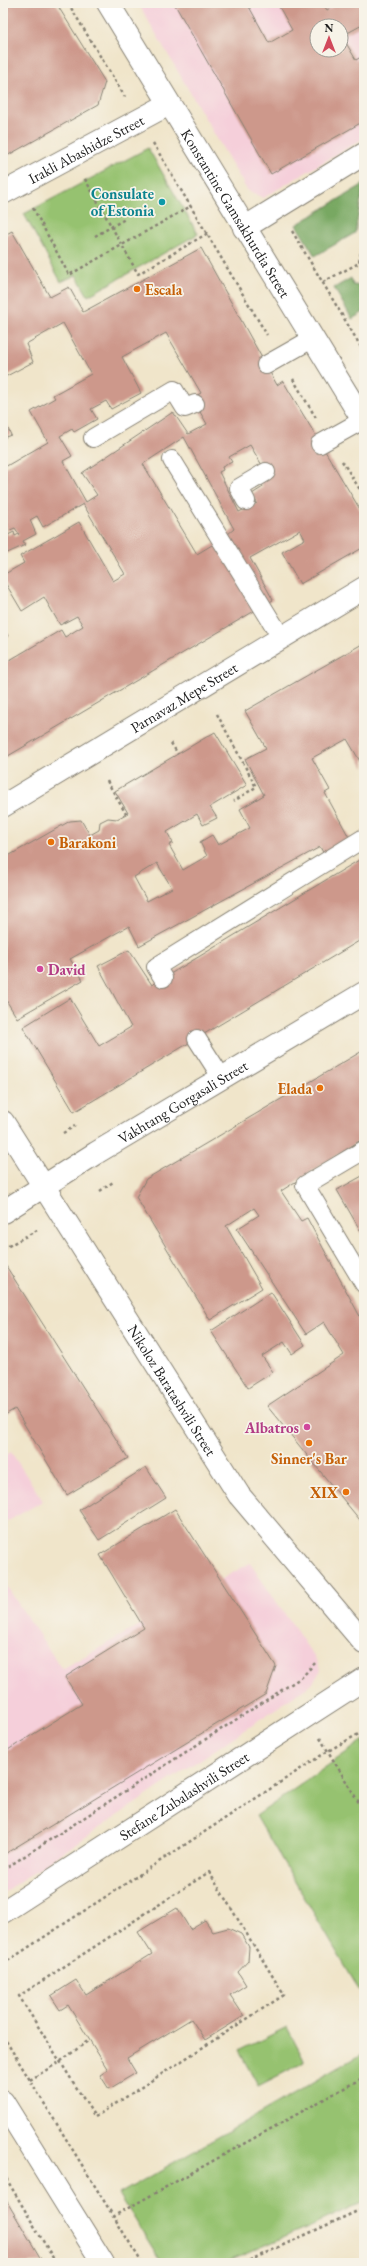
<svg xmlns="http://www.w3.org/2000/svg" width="367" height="2266" viewBox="0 0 367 2266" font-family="'EB Garamond',serif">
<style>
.built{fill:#f5cfda;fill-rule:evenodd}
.green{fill:#96c26f;stroke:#596f46}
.forest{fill:#78a862;stroke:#4a623f}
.building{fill:#cd988b;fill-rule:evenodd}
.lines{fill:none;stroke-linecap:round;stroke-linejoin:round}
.lane-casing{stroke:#868073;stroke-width:20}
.street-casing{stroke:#868073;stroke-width:24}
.secondary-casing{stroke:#868073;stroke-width:24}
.path{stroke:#868073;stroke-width:2.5;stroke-dasharray:3 3;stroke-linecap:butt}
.lane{stroke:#fff;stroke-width:18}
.street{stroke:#fff;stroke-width:22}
.secondary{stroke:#fff;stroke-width:22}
.culture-dot{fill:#0f9aa8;stroke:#f7f3e8;stroke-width:1.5}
.food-dot{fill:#e8710a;stroke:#f7f3e8;stroke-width:1.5}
.hotel-dot{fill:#d1479c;stroke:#f7f3e8;stroke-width:1.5}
.labels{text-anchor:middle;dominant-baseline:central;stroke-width:3.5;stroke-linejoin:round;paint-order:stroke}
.street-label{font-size:15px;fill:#1c1c1c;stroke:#f7f3e8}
.culture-label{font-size:15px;font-weight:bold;fill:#0d838f;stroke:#f7f3e8;text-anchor:end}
.food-label{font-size:15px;font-weight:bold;fill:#c56008;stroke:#f7f3e8;text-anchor:start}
.hotel-label{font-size:15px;font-weight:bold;fill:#b23c85;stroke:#f7f3e8;text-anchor:start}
</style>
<rect width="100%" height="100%" fill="#f7f3e8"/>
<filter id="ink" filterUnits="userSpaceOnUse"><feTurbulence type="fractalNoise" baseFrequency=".025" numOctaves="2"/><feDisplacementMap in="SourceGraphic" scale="8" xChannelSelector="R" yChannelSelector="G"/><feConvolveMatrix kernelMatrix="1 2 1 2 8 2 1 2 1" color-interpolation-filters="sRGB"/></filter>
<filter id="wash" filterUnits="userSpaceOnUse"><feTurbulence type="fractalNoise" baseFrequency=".012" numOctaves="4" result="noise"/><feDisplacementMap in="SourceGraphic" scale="16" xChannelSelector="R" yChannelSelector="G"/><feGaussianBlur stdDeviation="0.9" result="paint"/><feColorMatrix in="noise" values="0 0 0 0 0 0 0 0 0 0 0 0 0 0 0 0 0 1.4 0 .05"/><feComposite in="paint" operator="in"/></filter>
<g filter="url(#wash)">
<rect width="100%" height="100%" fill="#f0e5ca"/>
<path class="built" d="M138,3H364V138L263,198L247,190ZM317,26H341V50H317Z
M11,1452L43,1501L3,1524V1457Z
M250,1563L317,1661L321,1670L312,1684L3,1893V1581L62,1669Z"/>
<path class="green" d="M148,148L198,234L88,296L76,275L61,282L24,214Z
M364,1740V1998L256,1816Z
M287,2027L305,2062L258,2086L239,2051Z
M364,2053V2202L225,2263H162L119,2194Z"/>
<path class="forest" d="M364,184L355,233L315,256L296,225Z
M351,278L353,285L364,286V312L352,319L334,288Z"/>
<g id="blocks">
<path class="building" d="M3,3H56L105,82L98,105L3,158Z
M174,3H247L269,43L292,30L277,3H322L327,10L338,3H364V24L342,36L356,60L364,55V121L271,174ZM317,26H341V50H317Z
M12,231L50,297L69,287L83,312L201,248L277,385L283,381L364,516V547L300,584L282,552L305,539L300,530L250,558L273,600L3,759V664L61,630L65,637L83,626L77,616L60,625L44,597L22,611L3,579V575L24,563L20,556L79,522L113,581L125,574L83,504L43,527L37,516L30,520L36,534L23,541L25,545L3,555V532L6,530L8,535L14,532L15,536L19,534L15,528L8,531L3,523V468L48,442L31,412L55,398L53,395L91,374L63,323L26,344L33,362L3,378V236ZM166,333L201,393L192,398L207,424L188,434L173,412L82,473L97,495L86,502L63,461L72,456L60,436L72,429L74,432L97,419L91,409L106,401L111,409L141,393L122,357ZM184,437L234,529L222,539L197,554L143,464ZM250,445L266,472L258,478L263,487L252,494L257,503L239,512L219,472L223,470L222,467L232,462L229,457Z
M3,418L11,435L3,438Z
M3,626L8,636L3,640Z
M364,643V768L347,739L312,758L330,790L325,793L350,839L324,854L320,847L139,946L129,926L70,959L83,980L17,1018L3,995V859L70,821L81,820L90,835L99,830L100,822L108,818L117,819L126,814L128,813L115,791L215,732L247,785L210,807L217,818L203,825L197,814L167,832L173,843L169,845L183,870L207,856L200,842L212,835L218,845L250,828L240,809L264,795L245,759L266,748L245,711ZM157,863L172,888L147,901L134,877Z
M364,857V938L74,1112L23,1027L70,998L99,1046L131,1027L98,966L129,950L152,985Z
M364,1050V1138L281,1191L301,1221L307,1218L364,1324V1525L267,1406L344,1355L324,1322L306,1334L237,1229L259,1215L254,1208L226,1226L262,1288L210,1320L136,1197L146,1179Z
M364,1175V1237L337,1190Z
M6,1266L128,1458L67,1495L15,1409L3,1416V1268Z
M271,1292L305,1345L292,1354L284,1342L262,1356L273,1372L248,1388L211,1331Z
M146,1467L166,1498L99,1540L79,1510Z
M175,1509L276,1666L266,1694L3,1855V1753L82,1704L65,1677L144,1628L100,1555Z
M177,1908L190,1929L205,1920L213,1932L228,1928L241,1934L249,1947L248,1961L238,1972L246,1985L230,1995L244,2016L205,2040L191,2019L127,2058L136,2073L109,2089L100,2075L108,2070L68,2005L60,2010L51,1996L76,1980L86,1995L152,1954L138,1932Z
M3,2195L38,2254L43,2263H3Z"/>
</g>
</g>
<g filter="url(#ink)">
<use href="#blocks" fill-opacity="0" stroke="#868073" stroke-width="1"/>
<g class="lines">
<g class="lane-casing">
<path id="lane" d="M266,365L312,339
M93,438L174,390L185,408L195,404
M320,444L363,420
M172,460L281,637
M246,501L239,488L266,472
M163,978L156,967L364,838
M197,1039L222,1078
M364,1150L305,1185L364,1284"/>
</g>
<g class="street-casing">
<g id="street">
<path id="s1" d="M108,3L364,422"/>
<path id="s2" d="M3,193L169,104"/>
<path d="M244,228L364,154"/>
<path id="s3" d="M3,806L364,588"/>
<path id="s4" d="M3,1212L96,1153L364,993"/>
<path id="s5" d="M3,1912L364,1679"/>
<path d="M3,2102L103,2263"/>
</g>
</g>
<g class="secondary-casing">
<g id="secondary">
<path id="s6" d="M3,1122L239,1495L364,1643"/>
</g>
</g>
<path class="path" d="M68,3L125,97
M153,143L267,335
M85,179L138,274L208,233
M33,208L69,275L191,206
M292,231L364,352
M95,236L125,219
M323,282L359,263L364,232
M293,379L316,418
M342,461L364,496
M362,629L364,633
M217,714L256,787L234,801
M171,743L178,754
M107,781L126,814
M63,1133L75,1126
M100,1191L113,1182
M3,1249L39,1229
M320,1738L364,1811
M3,1870L302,1677L317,1661
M209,1872L284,1995L95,2117L19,1996Z
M3,1964L328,1751L364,1731
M3,2036L142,2263
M30,2080L61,2061L89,2040
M3,2173L56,2263
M112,2217L364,2077
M244,2263L364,2208"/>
<use href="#lane" class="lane"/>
<use href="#street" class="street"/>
<use href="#secondary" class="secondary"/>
</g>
</g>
<circle class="culture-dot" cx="162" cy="202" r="4"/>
<g class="food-dot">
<circle cx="137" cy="289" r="4"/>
<circle cx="51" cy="842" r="4"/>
<circle cx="320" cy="1088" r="4"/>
<circle cx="309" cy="1443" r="4"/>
<circle cx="346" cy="1492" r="4"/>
</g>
<g class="hotel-dot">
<circle cx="40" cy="969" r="4"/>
<circle cx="307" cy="1427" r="4"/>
</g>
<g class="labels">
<g class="street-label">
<text stroke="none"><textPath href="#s2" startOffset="94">Irakli Abashidze Street</textPath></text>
<text stroke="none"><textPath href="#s1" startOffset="246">Konstantine Gamsakhurdia Street</textPath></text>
<text stroke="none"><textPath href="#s3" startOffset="211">Parnavaz Mepe Street</textPath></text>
<text stroke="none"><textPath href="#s4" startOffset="211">Vakhtang Gorgasali Street</textPath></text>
<text stroke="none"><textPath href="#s6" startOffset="317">Nikoloz Baratashvili Street</textPath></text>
<text stroke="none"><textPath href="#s5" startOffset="215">Stefane Zubalashvili Street</textPath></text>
</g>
<g class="culture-label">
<text x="154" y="193">Consulate<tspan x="154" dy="17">of Estonia</tspan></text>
</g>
<g class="food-label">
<text x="145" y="289">Escala</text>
<text x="59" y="842">Barakoni</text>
<text x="312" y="1088" text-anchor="end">Elada</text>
<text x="309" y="1458" text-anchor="middle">Sinner's Bar</text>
<text x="338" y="1492" text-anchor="end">XIX</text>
</g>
<g class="hotel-label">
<text x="48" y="969">David</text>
<text x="299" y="1427" text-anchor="end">Albatros</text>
</g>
</g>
<rect width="367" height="2266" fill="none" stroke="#f7f3e8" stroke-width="16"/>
<g transform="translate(329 38)"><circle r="19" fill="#f7f3e8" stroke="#9f9d96"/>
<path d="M0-3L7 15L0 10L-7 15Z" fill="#d1495b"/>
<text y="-6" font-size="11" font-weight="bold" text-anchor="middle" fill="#1c1c1c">N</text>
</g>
</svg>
